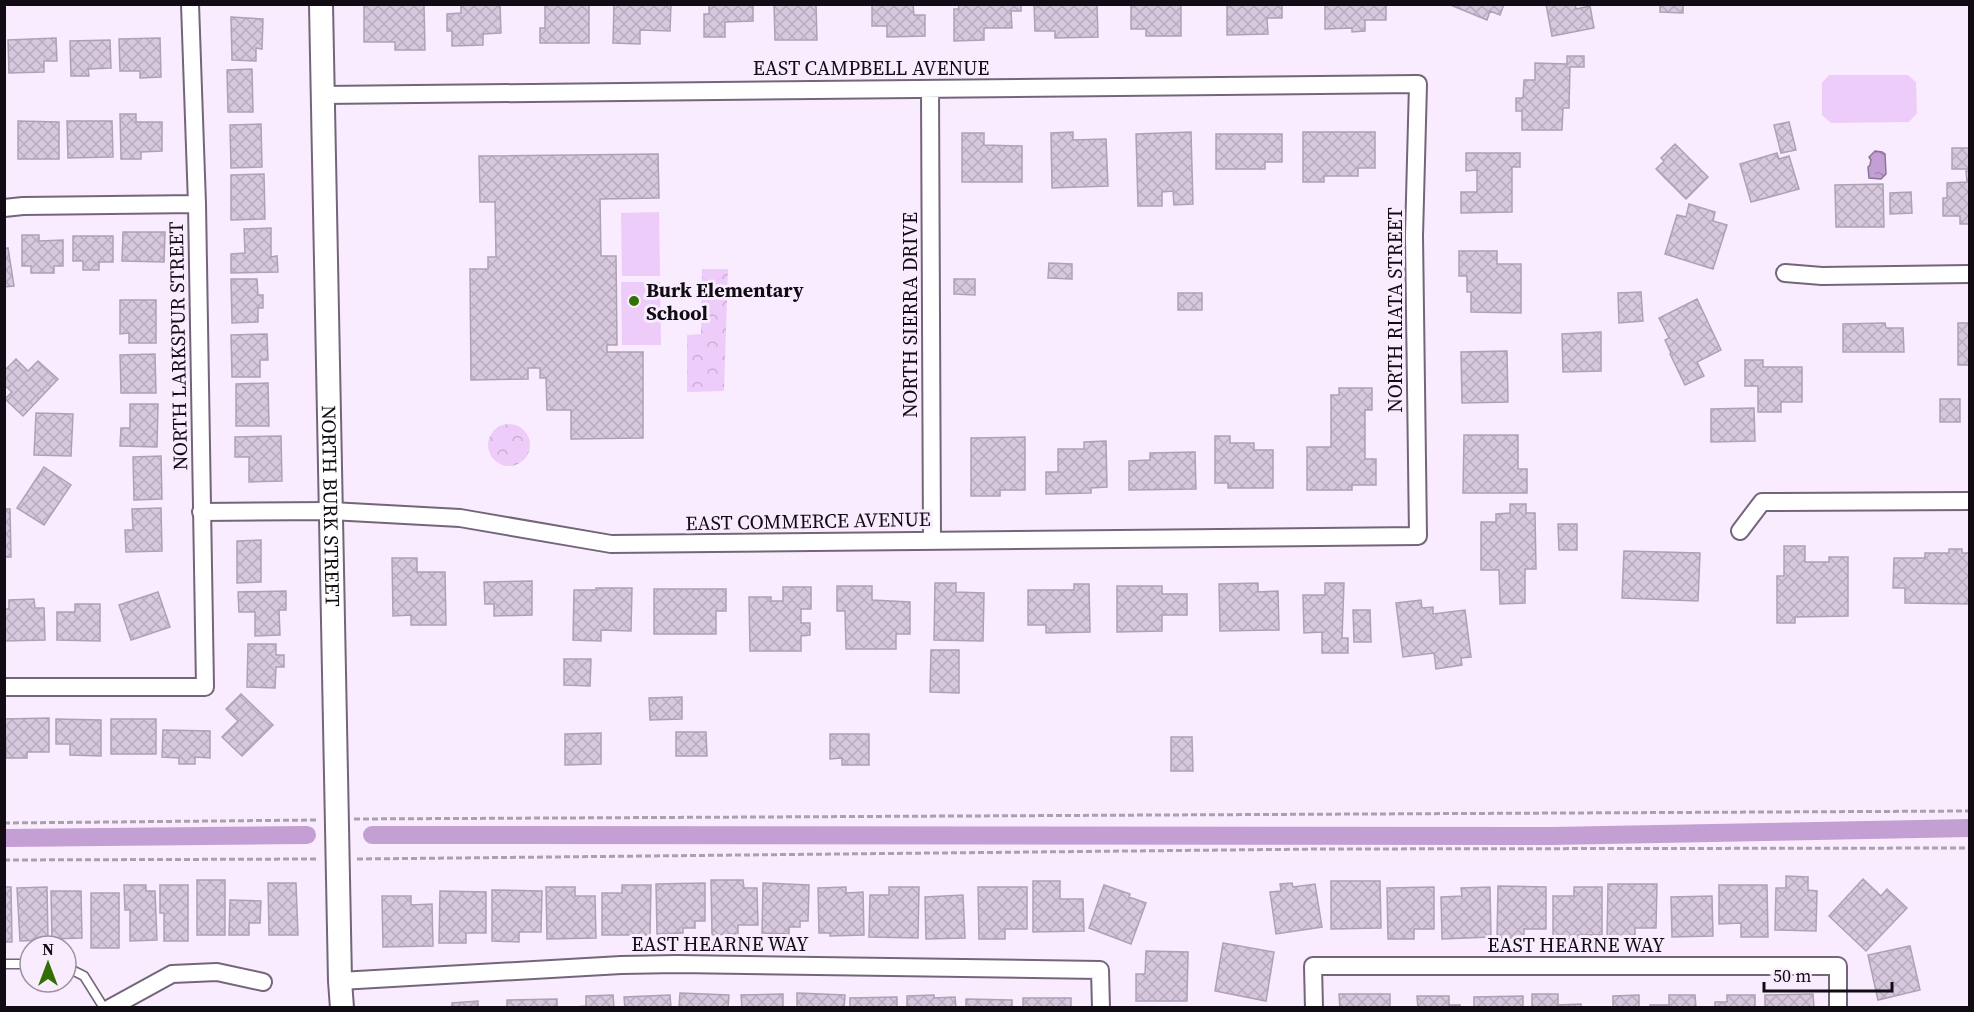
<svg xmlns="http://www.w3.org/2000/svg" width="1974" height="1012" viewBox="0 0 1974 1012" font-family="'Source Serif 4',serif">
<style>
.park{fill:url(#park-crowns)}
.pitch{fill:#edccfa}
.water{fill:url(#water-ripples);stroke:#8e7399;stroke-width:1.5}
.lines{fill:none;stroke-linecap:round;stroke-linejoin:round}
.canal{stroke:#c49fd3;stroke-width:18}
.building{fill:url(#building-cross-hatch);stroke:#afa0b5;stroke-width:1.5}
.lane-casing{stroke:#74667a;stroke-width:11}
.street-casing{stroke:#74667a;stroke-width:20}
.secondary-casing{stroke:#74667a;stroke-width:26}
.path{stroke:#aaa0ae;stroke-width:3;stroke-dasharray:6 3;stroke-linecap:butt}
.lane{stroke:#fff;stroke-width:8}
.street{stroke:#fff;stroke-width:16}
.secondary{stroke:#fff;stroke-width:22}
.poi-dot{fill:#337003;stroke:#f9ecfe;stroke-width:2}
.labels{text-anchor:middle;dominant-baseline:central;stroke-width:6;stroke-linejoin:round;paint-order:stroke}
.street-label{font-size:20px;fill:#110c13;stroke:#f9ecfe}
.poi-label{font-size:20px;font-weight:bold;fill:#110c13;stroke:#f9ecfe;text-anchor:start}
</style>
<defs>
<pattern id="park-crowns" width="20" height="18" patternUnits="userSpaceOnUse" patternTransform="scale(1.5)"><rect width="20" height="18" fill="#edccfa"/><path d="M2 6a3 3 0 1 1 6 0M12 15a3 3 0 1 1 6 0" fill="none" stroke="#caaed5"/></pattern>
<pattern id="water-ripples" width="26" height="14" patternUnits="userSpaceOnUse" patternTransform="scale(1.5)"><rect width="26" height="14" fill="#c49fd3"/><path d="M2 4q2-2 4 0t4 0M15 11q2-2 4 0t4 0" fill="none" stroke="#a788b4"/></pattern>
<pattern id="building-cross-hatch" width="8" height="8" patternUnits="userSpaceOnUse" patternTransform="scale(1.5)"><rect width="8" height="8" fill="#d7c8dd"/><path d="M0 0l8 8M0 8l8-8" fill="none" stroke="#b8abbd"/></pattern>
</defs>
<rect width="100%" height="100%" fill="#f9ecfe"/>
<path class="park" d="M702,269H728L724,391L687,392V335L701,334Z
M488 445a21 21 0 1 1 42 0a21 21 0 1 1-42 0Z"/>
<path class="pitch" d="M1829,75H1908L1916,82L1917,113L1909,122L1831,123L1822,115V83Z
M659,212L660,276H622L621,213Z
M621,282H660L661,345H622Z"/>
<path class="water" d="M1875,151L1882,152L1885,154L1886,174L1881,179L1869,178L1868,167L1870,165L1871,160L1869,157Z"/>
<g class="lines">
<path class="canal" d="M372,835L1551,836L1970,828
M4,838L307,835"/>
</g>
<path class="building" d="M364,4H424L425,50H395V42H364Z
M461,4H500L501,33L483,34V45L452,46V31H447V14L461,13Z
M536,4H589V43H540V28H545V5Z
M614,4H671L670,31L640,30V44L613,43Z
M709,4H753V21L725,22V37H704V14H709Z
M774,4H816L817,40H775Z
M872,4H913L914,15H925V36L887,37V26H872Z
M958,4H1021V11H1011L1012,28H984V40L954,41V9H959Z
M1034,4H1097L1098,37L1055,38V31H1035Z
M1131,4L1181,5V36H1146V29H1131Z
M1282,4V18H1267L1268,34L1227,35V5Z
M1325,4H1386V20H1365V31L1352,32V28L1325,29Z
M1448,4H1504L1500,15L1490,11L1487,20Z
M1546,4H1575L1576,9L1590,6L1594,28L1552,36Z
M1660,4H1683V13L1660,12Z
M231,17L263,19L262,49L256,48V61L232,60Z
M56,38L57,61H44V72L9,73L8,40Z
M160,38L161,77L140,78V71H120L119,39Z
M110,40L111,68L88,69L89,76H71L70,41Z
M1567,56H1584V67H1570L1569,108H1563L1562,130H1522V111H1516V98H1523L1524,80H1535V63L1567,64Z
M252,69L253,112H228L227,70Z
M120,114H136V122H162V151L141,152V159H121Z
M18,121L59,122V159H18Z
M67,121H112L113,157L68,158Z
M1789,122L1796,150L1781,153L1774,125Z
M261,124L262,167L231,168L230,125Z
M1073,132V140L1106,139L1108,186L1052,188L1051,133Z
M1191,132L1193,204L1174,205L1173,191L1162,192V206H1138L1136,134Z
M1303,132H1375V168H1358V176H1324V182H1303Z
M962,133H984V145L1022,146V182H962Z
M1216,134H1282V162H1265V169H1216Z
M1675,144L1708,177L1686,199L1656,169L1664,161L1661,158Z
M1952,148H1970V169H1952Z
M1466,153H1520V167H1512V212L1461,213V192H1477V170L1466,171Z
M1777,153L1779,159L1789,156L1799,189L1751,202L1740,164Z
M658,154L659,198L600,199L601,256H616L617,345H607V352H643V438L571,439V410H547L546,378H540V368H528V379L471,380L470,269H488V257H496L495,202H480L479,156Z
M1966,171H1970V224H1960V216H1943V198H1947V183L1967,182Z
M264,174L265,219L231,220V175Z
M1883,184L1884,227H1836L1835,185Z
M1911,192L1912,213L1890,214V193Z
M1689,204L1715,212L1713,221L1727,225L1713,269L1665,254L1677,215L1686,217Z
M271,228V257L277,256L278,272L231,273V254L245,253L244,229Z
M123,232H165L164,262L122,261Z
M22,235H39V241L63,240V266H54V273H31V266H22Z
M73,236H113V262H99V270H83V261H73Z
M8,248L14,286L4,287V249Z
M1459,251H1497V264H1521V313L1471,312V292H1467V276H1459Z
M1049,263L1072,264V279L1048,278Z
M231,279H257L258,295H263V308H258V322L232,323Z
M954,279H975V295L954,294Z
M1641,292L1643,321L1619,323L1618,293Z
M1178,293H1202V310H1178Z
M1697,299L1721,350L1697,362L1704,376L1685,385L1670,354L1671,353L1665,340L1669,338L1659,318Z
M120,300H156V343H129V333L120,334Z
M1885,323L1886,328H1903L1904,352H1843V324Z
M1958,323H1970V365H1958Z
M1601,332V371L1563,372L1562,334Z
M267,334L268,360H260V377H232L231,335Z
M1507,351L1508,402L1462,403L1461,352Z
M155,354L156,393H121L120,355Z
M16,359L28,371L38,361L58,379L23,416L5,399L12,392L4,385V371Z
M1745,360H1763V367H1802V402H1781V412H1758V386H1745Z
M268,383L269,426H236V384Z
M1339,388H1372V410H1365V459H1376V485H1352V490H1307V447H1331V395H1339Z
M1940,399H1960V422H1940Z
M130,404H158L157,447L120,446L121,428H130Z
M1754,408L1755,441L1711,442V409Z
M36,413L73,414L71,456L34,455Z
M1464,435H1518V469H1527V493H1463Z
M281,436L282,481L249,482V457H235V437Z
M1215,436H1230V443H1254V450H1273V488H1228V483H1215Z
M1025,437V490H1000V496H971V438Z
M1106,441L1107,487L1091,488V493L1046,494V472H1058V449H1084V442Z
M1195,452L1196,489L1129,490V461L1150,460V453Z
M161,456L162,499L134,500L133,457Z
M44,467L71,485L44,525L17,508Z
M1510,504H1526V513H1535L1536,569H1525V603L1500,604L1499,570H1481V522H1496V514L1510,513Z
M161,508L162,551L126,552L125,530H133L132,509Z
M4,509H10L11,557H4Z
M1558,524H1577V550H1559Z
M261,540V582L237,583V541Z
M1784,546H1805V562H1829V557H1848V616L1795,617V623H1777V576H1784Z
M1949,549H1962V553H1970V604L1905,603V588H1893L1894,558H1925V553H1949Z
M1624,551L1700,553L1698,601L1622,598Z
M392,558H417V572H445L446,625H411V615L393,616Z
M532,581V615L494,616V604H485L484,582Z
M935,583H956V592L984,593L983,641L934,640Z
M1258,583V592L1278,591L1279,630L1220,631L1219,584Z
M1325,583H1344L1342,638H1348V653H1322V632L1304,633L1303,595H1325Z
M1074,584H1089L1090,632L1046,633V625H1028V590H1074Z
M837,586H872V600L910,602V634H896V649H846L845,611H837Z
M1117,586H1162V594H1187V615H1162V631L1117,632Z
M783,587H811V609H801V623H810V635L801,636V651H750L749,597H771V601H783Z
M596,588H632L631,631L601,630V641L573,640L574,590H596Z
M654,589H726V611H716V634H654Z
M286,591V610H279L280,635L255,636V612H239L238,592Z
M158,592L170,627L131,640L119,605Z
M34,599L35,608H44L45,640L4,641V609H9V600Z
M1421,600L1422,608L1433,607V614L1465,610L1471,657L1461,658L1462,665L1436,669L1434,653L1403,657L1396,603Z
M75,604H100V641L57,640V612H75Z
M1353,610H1370L1371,642H1354Z
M248,644H276V655H284V667H276L275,688L247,687Z
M931,650H959V693L930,692Z
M564,659H591L590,686L564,685Z
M241,694L273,725L242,756L222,737L238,721L226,709Z
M682,697V719L650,720L649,698Z
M49,718V752H27V758H6L5,719Z
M56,719L101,720V756L70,755V744H56Z
M111,719H156V754H111Z
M163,730L210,731V758L195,757V764H179V758L162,757Z
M676,732H706L707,756H676Z
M601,733V764L565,765V734Z
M830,734H869V765H842V758L830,759Z
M1171,737H1192L1193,771H1171Z
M1786,876L1808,877V890L1817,891L1816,931L1775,930L1776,888H1786Z
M1863,879L1881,896L1887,889L1907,908L1866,951L1829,916Z
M197,880H225V935H197Z
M711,880H743L744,888H757L758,925H738V934L712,935Z
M1033,881H1060V899H1083L1084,931L1033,932Z
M1331,881H1380L1381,928L1331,929Z
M268,883H296L298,935H269Z
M705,883V921H695V928H683V933L657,934L656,884Z
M763,883L809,885L808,921H800V927H789V934L762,933Z
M1292,883L1293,887L1315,884L1322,927L1276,934L1270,892L1281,891L1280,884Z
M1608,884H1657L1656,928H1635V937H1607Z
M124,885H146V891H155L157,940L130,941V910H125Z
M160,885H188V941H164V913H160Z
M622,885H651L650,935H602V893H622Z
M1104,885L1130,894L1129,897L1146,903L1131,944L1089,928Z
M1719,885H1767L1768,937H1741V923L1719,924Z
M1498,886L1546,887V929H1524V938H1497Z
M4,887H11L12,942H4Z
M47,887L48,940L20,941L17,888Z
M546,887H575V896H595L596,938L547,939Z
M846,887V893L863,892L864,935L830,936V933H819L818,888Z
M889,887H919L918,938L869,937L870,895H889Z
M978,887H1027V929H1005V939H979Z
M1434,887V929H1414V939H1388L1387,888Z
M1490,887L1491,937L1442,939L1441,897L1462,896L1461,888Z
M1574,887H1602V935H1578V939H1553V896H1574Z
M492,890L542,891L541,932H519V942L492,941Z
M51,891H81L82,938L52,939Z
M440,891L486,892V933H466V943H439Z
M91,893H119V948H91Z
M963,895L965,938L926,939L925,897Z
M382,896H411V905L432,904L433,946L383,947Z
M1712,896L1713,936L1672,937L1671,897Z
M230,900L261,901L260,923H249V935H229Z
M1223,943L1274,952L1266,1001L1215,991Z
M1910,946L1920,990L1878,1000L1868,955Z
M1146,951L1188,952L1187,1001H1136V974H1145Z
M680,993L729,995L728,1008H679Z
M797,993L845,995L844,1008H797Z
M783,994V1008H742L741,995Z
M1339,994H1390V1008H1340Z
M1532,994H1558V1005L1581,1004V1008H1532Z
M1813,994L1814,1008H1765V995Z
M613,995L614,1008H565L586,1006V996Z
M670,995L671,1008H625L624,997Z
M934,995V998L955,997L956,1008H907V996Z
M1639,995V1008H1613V996Z
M1669,995H1695L1696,1008H1650V1005H1669Z
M1727,995H1755V1008H1707L1715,1007V1002H1727Z
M1417,996H1449V1005H1460V1008H1418Z
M1523,996V1008H1474V997Z
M897,997V1008H850V998Z
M1023,998H1071V1008H1023Z
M557,999V1008H507V1000Z
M966,999L1012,1000V1008H966Z
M478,1001V1008H452V1003Z"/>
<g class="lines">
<g class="lane-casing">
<path id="lane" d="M4,964H30
M66,967L84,976L104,1008"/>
</g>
<g class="street-casing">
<path id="street" d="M930,90L932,541
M4,208L23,206L197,204
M1785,273L1822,276L1970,274
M201,512L331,511L460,518L611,544L1418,536L1414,236L1418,84L323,95
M1740,531L1762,502L1970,501
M4,687H205L197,204L190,4
M340,981L621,965L677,964L1100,970L1101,1008
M110,1008L172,974L217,972L263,982
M1314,1008L1313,966H1838V1008"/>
</g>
<g class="secondary-casing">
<g id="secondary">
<path id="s1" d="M321,4L340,981L342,1008"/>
</g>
</g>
<path class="path" d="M354,819L1970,811
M4,823L318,820
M357,859L1322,849L1970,848
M4,860L318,859"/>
<use href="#lane" class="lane"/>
<use href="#street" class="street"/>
<use href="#secondary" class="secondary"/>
</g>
<circle class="poi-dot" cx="634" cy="301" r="6"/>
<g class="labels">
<g class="street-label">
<text x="871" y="68">EAST CAMPBELL AVENUE</text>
<text transform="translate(1395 310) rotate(-90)">NORTH RIATA STREET</text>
<text transform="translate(910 315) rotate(-90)">NORTH SIERRA DRIVE</text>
<text transform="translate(178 346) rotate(-91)">NORTH LARKSPUR STREET</text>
<text stroke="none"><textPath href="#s1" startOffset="502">NORTH BURK STREET</textPath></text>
<text transform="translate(808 521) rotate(-1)">EAST COMMERCE AVENUE</text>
<text x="720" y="944">EAST HEARNE WAY</text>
<text x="1576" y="945">EAST HEARNE WAY</text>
</g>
<g class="poi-label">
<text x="646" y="290">Burk Elementary<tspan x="646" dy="23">School</tspan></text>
</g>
</g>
<rect width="1974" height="1012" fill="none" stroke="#110c13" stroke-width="12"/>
<g transform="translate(48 964)"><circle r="28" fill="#f9ecfe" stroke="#9c92a0" stroke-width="1.5"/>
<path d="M0-4.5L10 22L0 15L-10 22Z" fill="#337003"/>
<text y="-9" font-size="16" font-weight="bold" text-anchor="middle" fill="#110c13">N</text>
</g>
<path d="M1764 982v9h128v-9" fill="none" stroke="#110c13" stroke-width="3"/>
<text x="1773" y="982" font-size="18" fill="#110c13" stroke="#f9ecfe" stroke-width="4.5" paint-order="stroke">50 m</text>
</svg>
